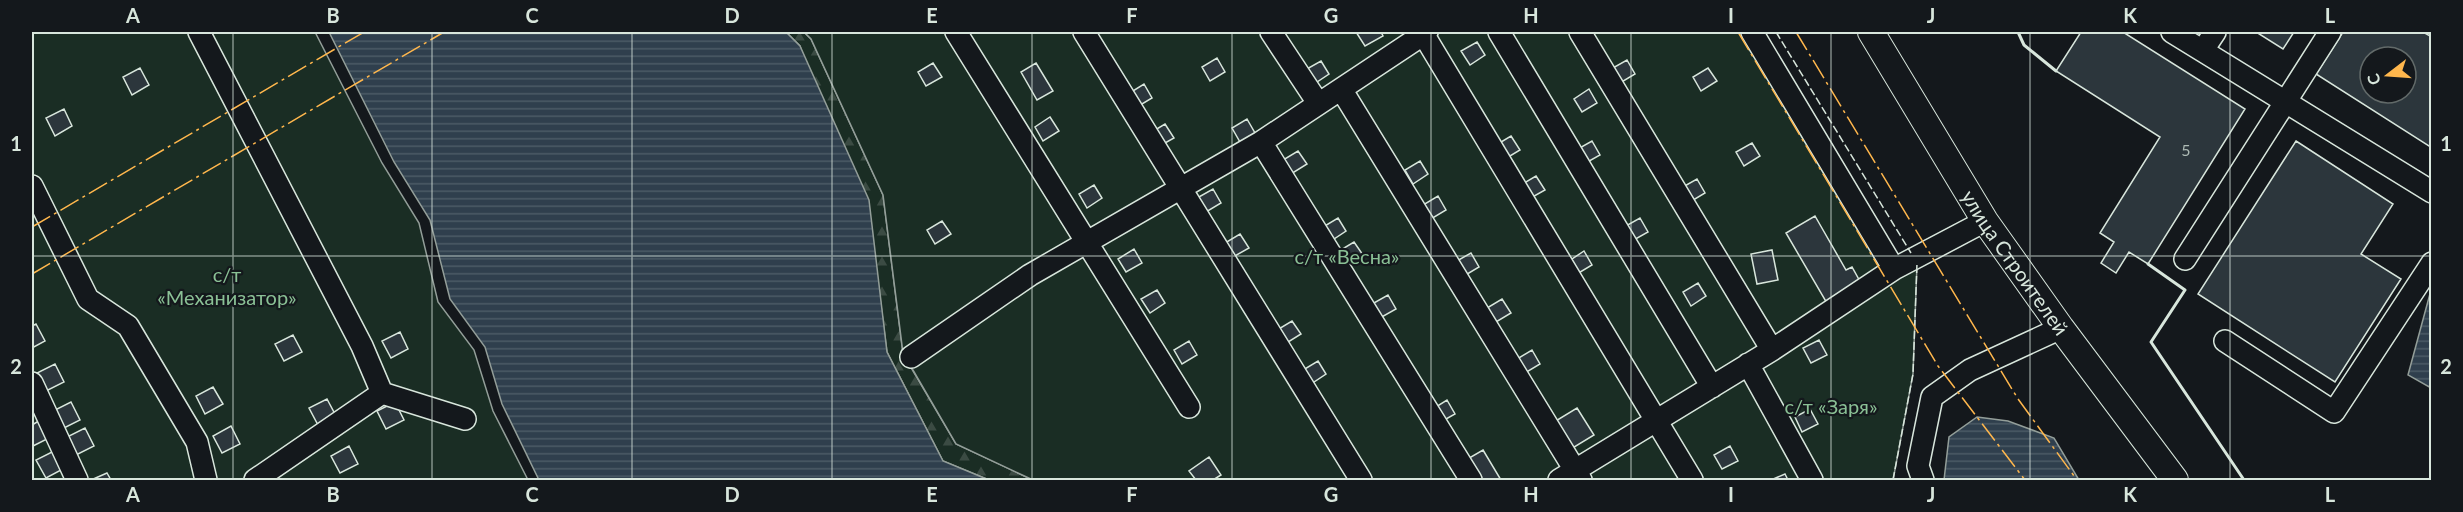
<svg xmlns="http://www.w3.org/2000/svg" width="2463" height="512" viewBox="0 0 2463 512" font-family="Lato,sans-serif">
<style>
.forest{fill:url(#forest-firs);stroke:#939e99;stroke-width:1.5}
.garden{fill:#1a2d24;stroke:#939e99;stroke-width:1.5}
.water{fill:url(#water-rules);stroke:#939e99;stroke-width:1.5}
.building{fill:#2c363c;stroke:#d8e6dc;stroke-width:1.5;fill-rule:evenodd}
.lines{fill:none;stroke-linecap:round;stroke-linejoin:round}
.minor-casing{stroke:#d8e6dc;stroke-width:24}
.major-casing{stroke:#d8e6dc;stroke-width:28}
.minor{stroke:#14181c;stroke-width:21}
.major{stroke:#14181c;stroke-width:26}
.fence{stroke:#d8e6dc;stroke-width:1.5;stroke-dasharray:8 3;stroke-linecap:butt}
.wall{stroke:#d8e6dc;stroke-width:3}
.power{stroke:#ffb74d;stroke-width:1.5;stroke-dasharray:21 4.5 3 4.5;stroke-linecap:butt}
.grid{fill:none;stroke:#d8e6dc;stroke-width:1.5;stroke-opacity:0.55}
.labels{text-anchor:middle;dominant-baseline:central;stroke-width:4.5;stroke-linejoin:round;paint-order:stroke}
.number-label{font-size:16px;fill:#adbab4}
.park-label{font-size:20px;fill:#8ac095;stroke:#14181c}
.street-label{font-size:20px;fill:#d8e6dc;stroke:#14181c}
.neatline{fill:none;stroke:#d8e6dc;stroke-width:2}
.grid-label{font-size:20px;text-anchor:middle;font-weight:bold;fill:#d8e6dc}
</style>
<defs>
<pattern id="forest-firs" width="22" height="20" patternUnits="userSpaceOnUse" patternTransform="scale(1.5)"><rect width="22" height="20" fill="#1a2d24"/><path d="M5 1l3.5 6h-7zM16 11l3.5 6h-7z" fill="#3b4b43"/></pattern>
<pattern id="water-rules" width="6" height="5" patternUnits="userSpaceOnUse" patternTransform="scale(1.5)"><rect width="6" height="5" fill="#2f3f4d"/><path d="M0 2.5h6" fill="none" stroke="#4c5b66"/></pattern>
</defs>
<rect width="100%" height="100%" fill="#14181c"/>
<path class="forest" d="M786,32H804L811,39L883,195L903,354L956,444L1033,480H989L943,461L887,352L880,298L800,46Z"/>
<path class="garden" d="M32,32H315L382,163L419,223L438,302L474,350L493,411L528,480H32Z
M804,32H1746L1890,268L1546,480H1033L956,444L903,353L883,195L811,39Z
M1917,264L1913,374L1893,480H1574Z"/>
<path class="water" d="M329,32H786L800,46L869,200L887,352L943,461L989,480H539L502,404L485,347L450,299L430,220L394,162Z
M2431,290V388L2408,375Z
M1977,417L2008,421L2054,438L2079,480H1944L1949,437Z"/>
<path class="building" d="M1356,32H1381L1383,36L1365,46Z
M2081,32H2123L2245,109L2148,264L2129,252L2116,273L2101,263L2114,242L2100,233L2160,137L2056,71Z
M2256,32H2294L2283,49Z
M2343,32H2423L2432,37V148L2316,74ZM2370,57H2406V93H2370Z
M1477,42L1485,55L1470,65L1461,51Z
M1217,58L1225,72L1210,81L1202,67Z
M1627,60L1635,74L1620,83L1611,69Z
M1321,61L1329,74L1314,84L1305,70Z
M933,63L942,77L926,86L918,72Z
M1036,63L1053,91L1037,100L1021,72Z
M140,68L149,85L132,95L123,77Z
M1708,68L1717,81L1701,91L1693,77Z
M1144,84L1152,98L1137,107L1128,94Z
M1589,89L1597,103L1582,112L1574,99Z
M64,109L72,126L55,136L46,118Z
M1050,117L1059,131L1043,141L1035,127Z
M1247,119L1255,133L1240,142L1232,128Z
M1165,124L1174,138L1158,147L1150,133Z
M1511,136L1520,150L1505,159L1496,145Z
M1592,141L1600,155L1584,164L1576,150Z
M2296,141L2393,204L2361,254L2401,279L2335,382L2198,294Z
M1752,143L1760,156L1744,166L1736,152Z
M1298,151L1307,164L1291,174L1283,160Z
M1420,161L1428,174L1413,184L1405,170Z
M1536,176L1545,190L1529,199L1521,185Z
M1697,179L1705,193L1690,202L1681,188Z
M1094,185L1102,198L1087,208L1079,194Z
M1213,189L1221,203L1206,212L1197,198Z
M1438,196L1446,210L1431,219L1423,205Z
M1815,216L1846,270L1852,267L1862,285L1828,305L1786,233Z
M1338,218L1346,231L1331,241L1323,227Z
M1640,218L1648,232L1632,241L1624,227Z
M942,221L951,234L935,244L927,230Z
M1240,234L1249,248L1233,257L1225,243Z
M1354,242L1363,255L1347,265L1339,251Z
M1134,249L1142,263L1126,272L1118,259Z
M1772,250L1778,280L1757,284L1751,254Z
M1584,251L1592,265L1577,274L1569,261Z
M1471,253L1479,267L1464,276L1455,262Z
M1698,283L1706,296L1691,306L1683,292Z
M1157,290L1165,303L1150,313L1141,299Z
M1388,295L1396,309L1380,318L1372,304Z
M1502,299L1511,313L1496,322L1487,308Z
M1292,321L1301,334L1285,344L1277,330Z
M36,324L45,341L32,348V326Z
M400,332L408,349L391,358L382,341Z
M293,335L302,352L284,361L275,344Z
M1819,340L1827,355L1811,363L1803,348Z
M1189,341L1197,355L1182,364L1174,350Z
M1532,350L1540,364L1525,373L1517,359Z
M1318,361L1326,374L1311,384L1303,370Z
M55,364L64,382L46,391L37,373Z
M213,387L223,404L205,414L196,396Z
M327,399L336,416L318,425L309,408Z
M1447,400L1455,414L1439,423L1431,410Z
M71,402L80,420L62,429L53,411Z
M395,402L404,420L386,429L377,411Z
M1577,408L1594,435L1571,449L1554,422Z
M1810,409L1818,424L1802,432L1795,417Z
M42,419L51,437L33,446L32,425Z
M231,426L240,444L222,453L213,436Z
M85,428L94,446L76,455L67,437Z
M349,446L358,464L340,473L331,456Z
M1730,446L1738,461L1722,469L1714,455Z
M1483,450L1501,480H1476L1464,461Z
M54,451L63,469L46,478L36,460Z
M1209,457L1221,475L1213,480H1196L1189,471Z
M107,473L111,480H91Z
M1785,474L1788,480H1771Z"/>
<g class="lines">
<g class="minor-casing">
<path id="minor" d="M199,32L362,346L382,393
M956,32L1189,407
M1084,32L1361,480
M1271,32L1318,103
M1422,32L1692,480
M1499,32L1712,387
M1580,32L1772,350
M1752,32L1894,269
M2172,32L2432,192
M2203,50L2215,32
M1341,89L1581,480
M1261,142L1471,480
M32,186L88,299L128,326L197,442L206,480
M2185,259L2330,32
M2225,341L2334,412L2432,263
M911,357L1030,275L1261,142L1427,32
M1748,364L1812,480
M32,383L77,480
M255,480L382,393L465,419
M1559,480L1772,350L1894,269L1985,221
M1923,480L1918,466L1932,397L1970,370L2061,328"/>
</g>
<g class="major-casing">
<g id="major">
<path id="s1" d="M1871,32L1985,221L2061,328L2175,480"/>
</g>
</g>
<use href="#minor" class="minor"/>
<use href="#major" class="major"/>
<path class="fence" d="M1776,32L1911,253
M1893,480L1913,374L1917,263"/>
<path class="wall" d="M2018,32L2024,45L2056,71
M2148,264L2185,290L2151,342L2244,480"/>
<path class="power" d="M1738,32L1938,366L2025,480
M1796,32L2018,399L2077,480
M32,227L364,32
M32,274L444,32"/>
</g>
<path class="grid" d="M233,32V480M432,32V480M632,32V480M832,32V480M1032,32V480M1232,32V480M1431,32V480M1631,32V480M1831,32V480M2030,32V480M2230,32V480M32,256H2432"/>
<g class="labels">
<g class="number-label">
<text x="2186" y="149">5</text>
</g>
<g class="park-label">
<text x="1347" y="256">с/т «Весна»</text>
<text x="227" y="274">с/т<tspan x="227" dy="23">«Механизатор»</tspan></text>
<text x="1831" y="406">с/т «Заря»</text>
</g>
<g class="street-label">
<text stroke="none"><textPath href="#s1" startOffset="272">улица Строителей</textPath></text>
</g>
</g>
<rect width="2463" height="512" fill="none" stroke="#14181c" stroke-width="66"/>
<g transform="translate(2388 75) rotate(253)"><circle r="28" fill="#14181c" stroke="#626a69" stroke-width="1.5"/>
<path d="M0-4.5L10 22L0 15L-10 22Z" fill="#ffb74d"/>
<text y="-9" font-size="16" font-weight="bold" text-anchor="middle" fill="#d8e6dc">С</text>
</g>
<rect x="33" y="33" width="2397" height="446" class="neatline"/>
<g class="grid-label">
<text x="133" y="23">A</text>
<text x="333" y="23">B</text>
<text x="532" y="23">C</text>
<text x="732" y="23">D</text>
<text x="932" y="23">E</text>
<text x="1132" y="23">F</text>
<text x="1331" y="23">G</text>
<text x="1531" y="23">H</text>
<text x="1731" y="23">I</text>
<text x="1931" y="23">J</text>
<text x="2130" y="23">K</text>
<text x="2330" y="23">L</text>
<text x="16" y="151">1</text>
<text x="2446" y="151">1</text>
<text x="16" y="374">2</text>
<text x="2446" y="374">2</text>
<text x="133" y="502">A</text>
<text x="333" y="502">B</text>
<text x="532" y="502">C</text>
<text x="732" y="502">D</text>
<text x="932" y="502">E</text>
<text x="1132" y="502">F</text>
<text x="1331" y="502">G</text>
<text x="1531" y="502">H</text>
<text x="1731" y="502">I</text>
<text x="1931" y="502">J</text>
<text x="2130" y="502">K</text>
<text x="2330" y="502">L</text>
</g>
</svg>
